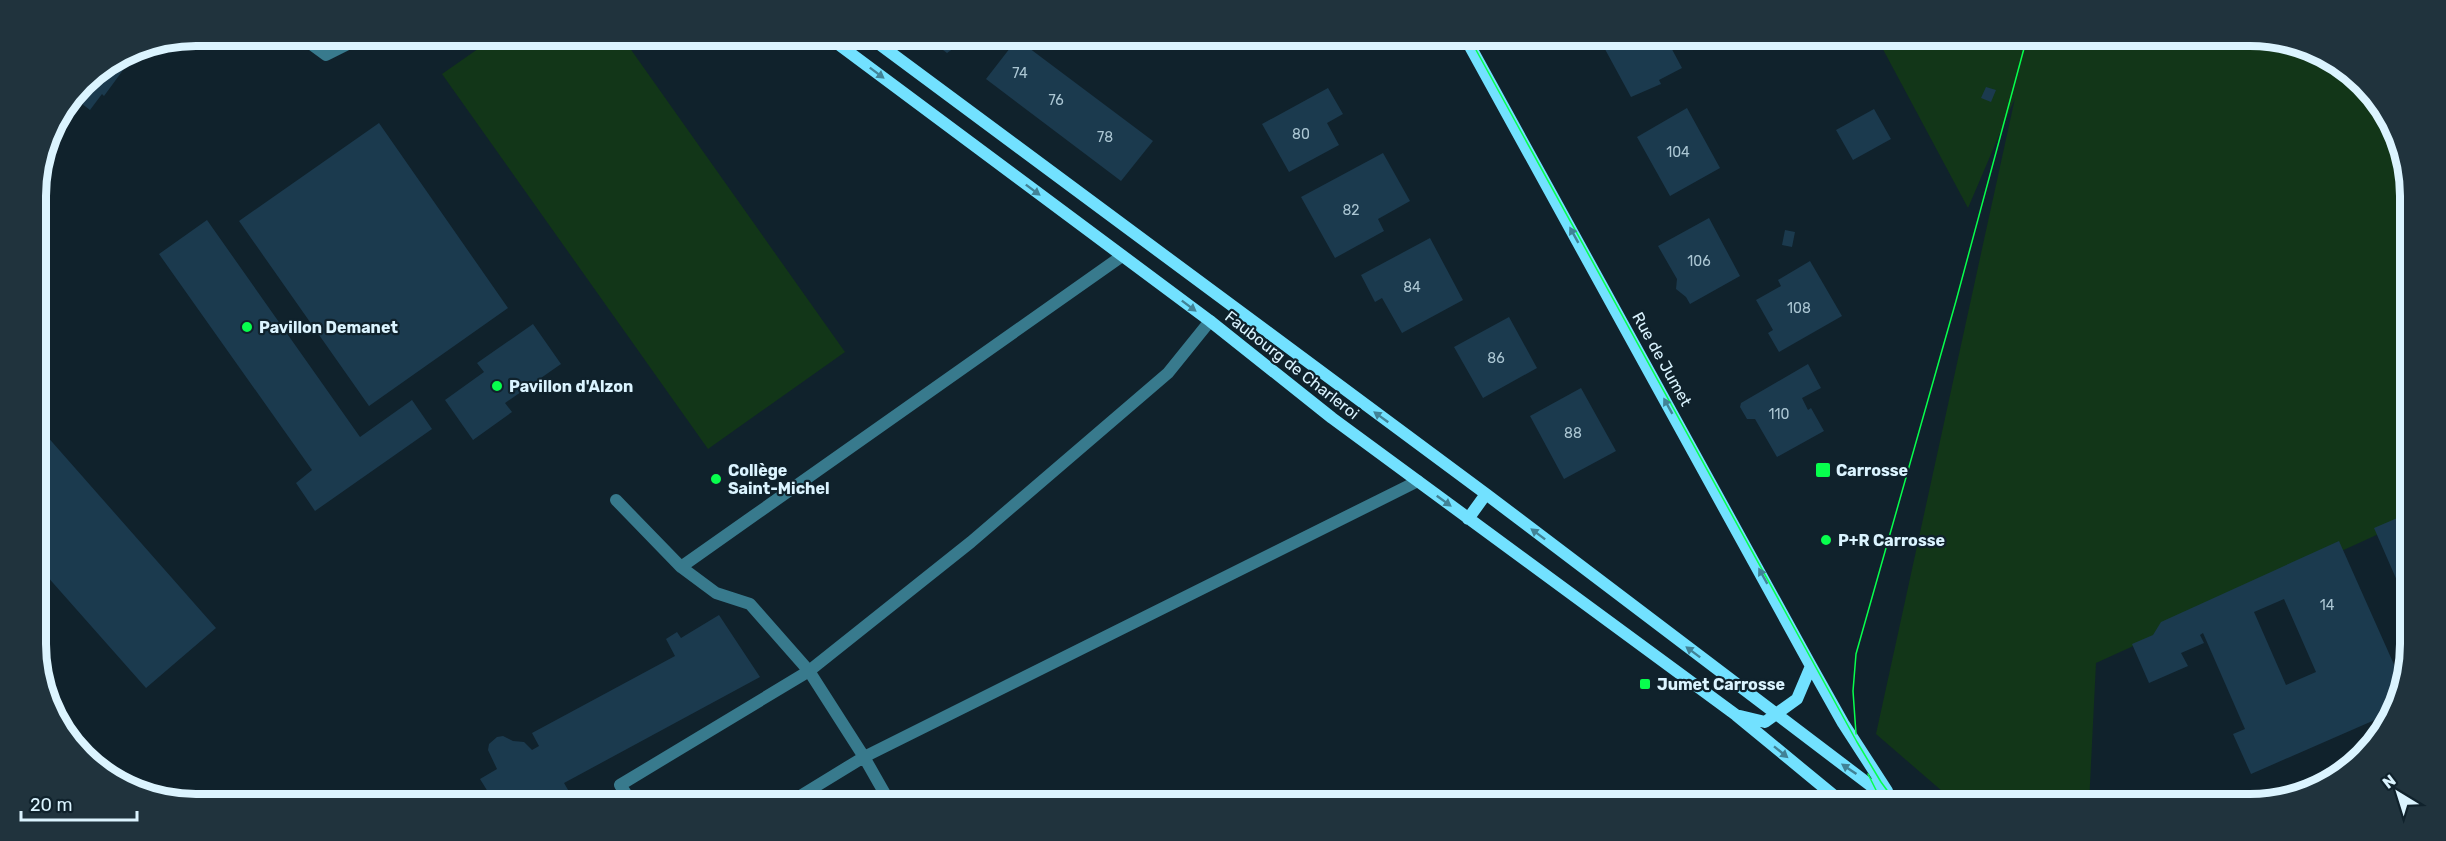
<svg xmlns="http://www.w3.org/2000/svg" width="2446" height="841" viewBox="0 0 2446 841" font-family="Rubik,sans-serif">
<style>
.green{fill:#123618}
.building{fill:#1b3a4e;fill-rule:evenodd}
.lines{fill:none;stroke-linecap:round;stroke-linejoin:round}
.lane{stroke:#387a8d;stroke-width:12}
.secondary{stroke:#72e1ff;stroke-width:12}
.tram{stroke:#07ff4d;stroke-width:1.5}
.oneway{fill:#418296}
.poi-dot{fill:#07ff4d;stroke:#10222c;stroke-width:2}
.labels{text-anchor:middle;dominant-baseline:central;stroke-width:4.5;stroke-linejoin:round;paint-order:stroke}
.number-label{font-size:14px;fill:#abc6d3}
.poi-label{font-size:16px;font-weight:bold;fill:#dbf4ff;stroke:#10222c;text-anchor:start}
.street-label{font-size:16px;fill:#dbf4ff;stroke:#10222c}
.rim{fill:none;stroke:#dbf4ff;stroke-width:8}
</style>
<rect width="100%" height="100%" fill="#10222c"/>
<path class="green" d="M495,37H622L845,352L708,449L442,74Z
M1878,40L2292,42L2370,90L2407,165L2405,522L2096,663L2089,804H1957L1876,734L2015,98L1968,208Z"/>
<path class="building" d="M927,38H968L947,53Z
M1017,39L1153,141L1121,181L986,79Z
M1600,40H1667L1682,68L1659,80L1661,84L1631,97Z
M140,47L104,96L102,94L90,110L73,97L83,83L135,48Z
M1986,87L1996,90L1991,102L1981,98Z
M1328,88L1343,114L1327,123L1339,145L1289,172L1262,124Z
M1687,108L1720,168L1670,196L1637,137Z
M1874,109L1891,139L1853,160L1836,130Z
M379,123L508,308L369,406L239,221Z
M1383,153L1410,201L1378,219L1384,231L1335,258L1301,197Z
M1709,218L1740,276L1690,304L1686,297L1676,289L1677,279L1658,246Z
M207,220L360,437L412,400L432,429L315,511L296,483L312,470L159,254Z
M1785,230L1795,232L1792,247L1782,245Z
M1430,238L1463,300L1402,333L1382,298L1375,302L1361,275Z
M1810,261L1842,316L1779,352L1768,333L1773,330L1756,300L1781,286L1778,280Z
M1509,317L1537,368L1483,398L1454,347Z
M533,324L561,364L505,403L512,412L473,440L445,400L484,372L477,363Z
M1808,364L1821,388L1802,398L1808,410L1811,408L1824,431L1777,457L1755,419H1747L1740,407L1741,403Z
M1581,388L1616,451L1564,479L1530,416Z
M38,426L216,628L146,688L38,566Z
M2402,516L2405,522V599L2374,528Z
M2339,541L2404,687L2393,712L2251,774L2233,734L2245,729L2203,633L2200,635L2204,643L2181,653L2188,666L2149,683L2132,644L2153,635L2161,622ZM2284,599L2316,672L2286,685L2254,612Z
M719,615L760,677L564,783L574,800H493L480,779L497,769L488,750L489,744L497,737L503,736L513,741L524,742L532,750L539,746L532,733L675,656L666,639L677,632L681,638Z"/>
<g class="lines">
<path class="lane" d="M300,36L326,55L364,36
M1210,321L1168,373L971,542L809,671L864,757L1418,481
M616,500L681,567L716,593L750,604L809,671L620,785L631,801
M681,567L1122,256
M792,801L864,757L889,801"/>
<path class="secondary" d="M830,38L1210,321L1332,418L1736,715L1844,804
M871,38L1486,494L1895,804
M1466,39L1811,666L1843,723L1887,791
M1468,519L1486,494
M1740,716L1765,722L1797,699L1811,666"/>
<path class="tram" d="M1470,39L1857,742L1881,782L1897,804
M1856,734L1853,691L1856,654L1956,301L2026,41
M1868,774L1883,804"/>
</g>
<defs><path id="oneway-solid" d="M-6-.8H1V-3.2L6.5 0L1 3.2V.8H-6Z" transform="scale(1.5)"/></defs>
<g class="oneway">
<use href="#oneway-solid" transform="translate(877 73) rotate(37)"/>
<use href="#oneway-solid" transform="translate(1033 190) rotate(37)"/>
<use href="#oneway-solid" transform="translate(1574 235) rotate(-119)"/>
<use href="#oneway-solid" transform="translate(1189 306) rotate(37)"/>
<use href="#oneway-solid" transform="translate(1668 406) rotate(-119)"/>
<use href="#oneway-solid" transform="translate(1381 417) rotate(-144)"/>
<use href="#oneway-solid" transform="translate(1444 501) rotate(36)"/>
<use href="#oneway-solid" transform="translate(1538 534) rotate(-143)"/>
<use href="#oneway-solid" transform="translate(1763 576) rotate(-119)"/>
<use href="#oneway-solid" transform="translate(1693 652) rotate(-143)"/>
<use href="#oneway-solid" transform="translate(1781 752) rotate(39)"/>
<use href="#oneway-solid" transform="translate(1849 769) rotate(-146)"/>
</g>
<g class="poi-dot">
<circle cx="247" cy="327" r="6"/>
<circle cx="497" cy="386" r="6"/>
<rect x="1815" y="462" width="16" height="16" rx="3"/>
<circle cx="716" cy="479" r="6"/>
<circle cx="1826" cy="540" r="6"/>
<rect x="1639" y="678" width="12" height="12" rx="3"/>
</g>
<g class="labels">
<g class="number-label">
<text x="1020" y="73">74</text>
<text x="1056" y="100">76</text>
<text x="1301" y="134">80</text>
<text x="1105" y="137">78</text>
<text x="1678" y="152">104</text>
<text x="1351" y="210">82</text>
<text x="1699" y="261">106</text>
<text x="1412" y="287">84</text>
<text x="1799" y="308">108</text>
<text x="1496" y="358">86</text>
<text x="1779" y="414">110</text>
<text x="1573" y="433">88</text>
<text x="2327" y="605">14</text>
</g>
<g class="poi-label">
<text x="259" y="327">Pavillon Demanet</text>
<text x="509" y="386">Pavillon d'Alzon</text>
<text x="728" y="470">Collège<tspan x="728" dy="18">Saint-Michel</tspan></text>
<text x="1836" y="470">Carrosse</text>
<text x="1838" y="540">P+R Carrosse</text>
<text x="1657" y="684">Jumet Carrosse</text>
</g>
<g class="street-label">
<text transform="translate(1662 359) rotate(61)">Rue de Jumet</text>
<text transform="translate(1292 365) rotate(38)">Faubourg de Charleroi</text>
</g>
</g>
<path d="M0 0H2446V841H0ZM196 46H2250A150 150 0 0 1 2400 196V644A150 150 0 0 1 2250 794H196A150 150 0 0 1 46 644V196A150 150 0 0 1 196 46Z" fill="#20333d" fill-rule="evenodd"/>
<path class="rim" d="M196 46H2250A150 150 0 0 1 2400 196V644A150 150 0 0 1 2250 794H196A150 150 0 0 1 46 644V196A150 150 0 0 1 196 46Z"/>
<g transform="translate(2398 793) rotate(322)" stroke="#10222c" stroke-width="4.5" paint-order="stroke">
<path d="M0-4.5L10 22L0 15L-10 22Z" fill="#dbf4ff"/>
<text y="-9" font-size="16" font-weight="bold" text-anchor="middle" fill="#dbf4ff">N</text>
</g>
<path d="M21 811v9h116v-9" fill="none" stroke="#dbf4ff" stroke-width="3"/>
<text x="30" y="811" font-size="18" fill="#dbf4ff" stroke="#10222c" stroke-width="4.5" paint-order="stroke">20 m</text>
</svg>
